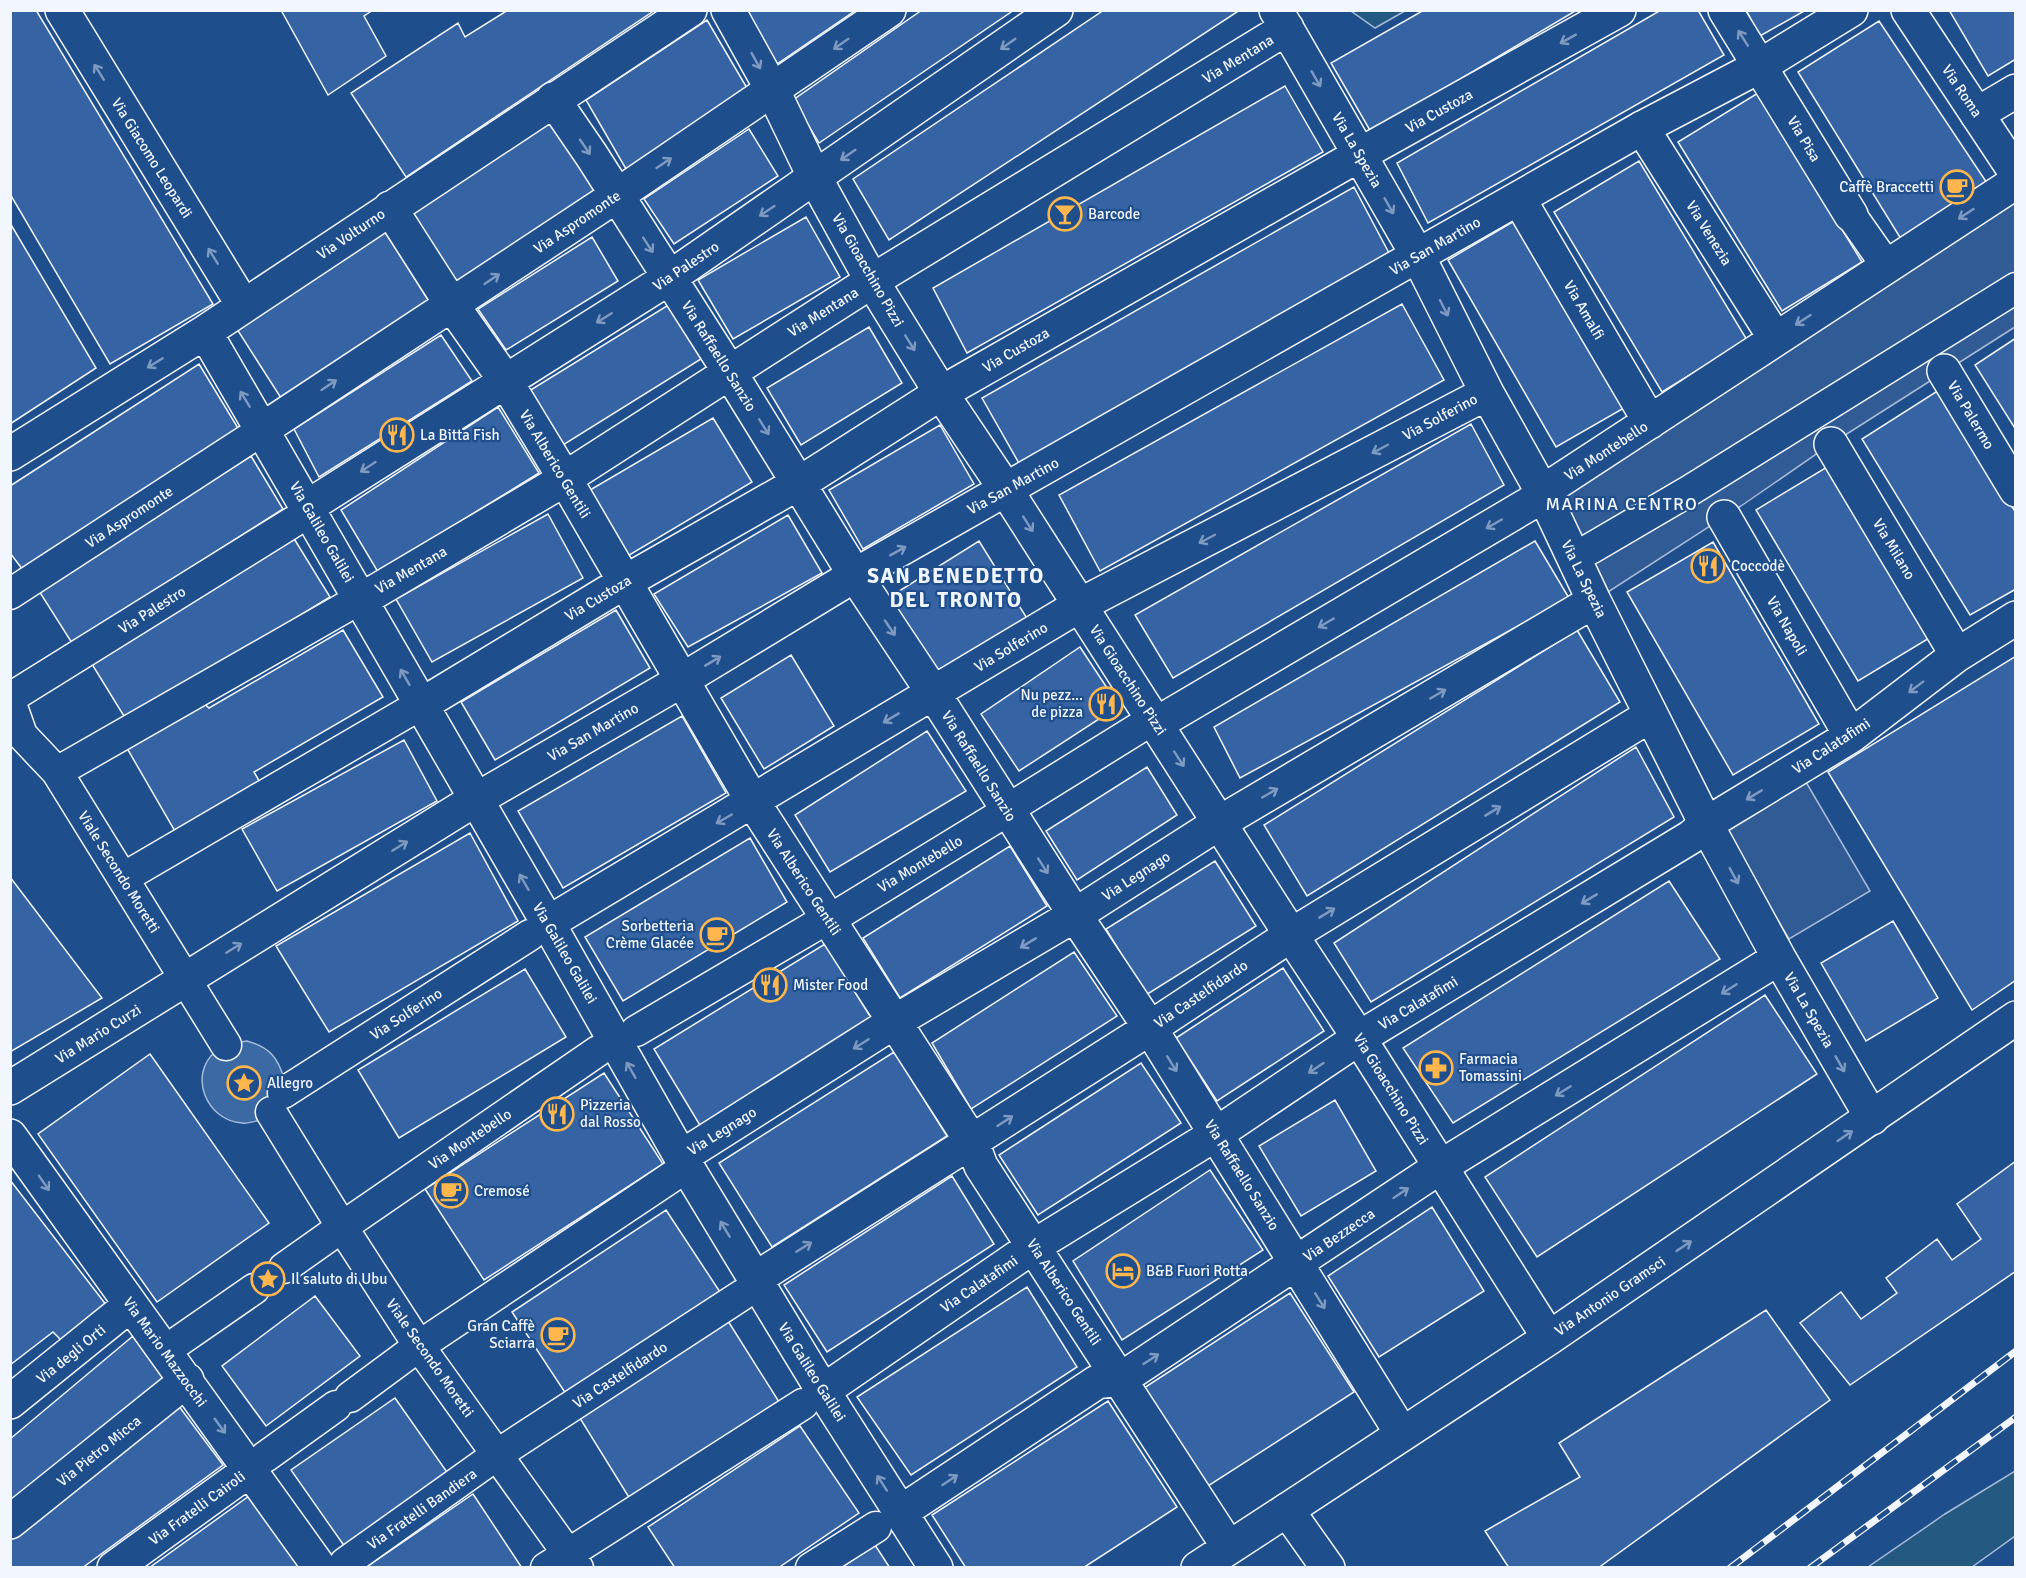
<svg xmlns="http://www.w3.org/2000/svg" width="2026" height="1578" viewBox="0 0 2026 1578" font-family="Signika,sans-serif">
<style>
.green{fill:#245a82;stroke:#a8bbd7;stroke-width:1.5}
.parking{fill:#305b95;stroke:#a8bbd7;stroke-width:1.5}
.water{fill:#3b69a3;stroke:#a8bbd7;stroke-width:1.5}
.building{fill:#3563a3;stroke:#f2f6ff;stroke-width:1.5}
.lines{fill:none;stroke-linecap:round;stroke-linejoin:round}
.pedestrian-casing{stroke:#f2f6ff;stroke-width:33}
.minor-casing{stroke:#f2f6ff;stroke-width:36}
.tertiary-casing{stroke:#f2f6ff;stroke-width:36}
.pedestrian{stroke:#1f4e8c;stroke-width:30}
.minor{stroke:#1f4e8c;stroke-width:33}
.tertiary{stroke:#1f4e8c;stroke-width:33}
.rail-casing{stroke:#f2f6ff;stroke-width:7}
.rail{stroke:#1f4e8c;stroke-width:4.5;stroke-dasharray:14;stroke-linecap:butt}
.oneway{stroke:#7e9ac0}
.labels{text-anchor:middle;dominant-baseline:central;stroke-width:4.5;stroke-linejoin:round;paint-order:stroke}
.street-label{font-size:15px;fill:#f2f6ff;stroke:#1f4e8c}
.poi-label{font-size:15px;fill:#f2f6ff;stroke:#1f4e8c;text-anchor:start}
.quarter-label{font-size:18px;letter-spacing:1.5px;fill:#f2f6ff;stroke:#1f4e8c}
.district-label{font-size:21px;font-weight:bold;letter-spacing:1.5px;fill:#f2f6ff;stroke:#1f4e8c}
</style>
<rect width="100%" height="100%" fill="#1f4e8c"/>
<path class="green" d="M1351,11H1405L1375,28Z
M2015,1471V1536L1972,1567H1868L1945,1514Z"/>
<path class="parking" d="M2015,182V327L1831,444L1741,506L1594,601L1556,483Z
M1803,777L1870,891L1789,939L1722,825Z"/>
<path class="water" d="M247,1041C269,1047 278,1057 284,1079L261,1120C255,1121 248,1124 242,1123C207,1121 187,1075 216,1051C224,1044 237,1042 247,1041Z"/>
<path class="building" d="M10,10H36L213,304L110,364L10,194Z
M281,10H373L364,16L386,56L328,95Z
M508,10H655L406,177L351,93L458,23L465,37Z
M746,10H856L777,64Z
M922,10H1014L819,143L793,100Z
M1104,10H1240L889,240L853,179Z
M1424,10H1577L1371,132L1331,63Z
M1661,10H1698L1724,55L1428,223L1397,163Z
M1746,10H1806L1760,36Z
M1949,10H2016V59L1988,76Z
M707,20L747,88L626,169L586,100Z
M1879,21L1989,186L1901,239L1798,72Z
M1285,86L1323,152L967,353L933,288Z
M1758,93L1862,262L1782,311L1678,142Z
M551,114L600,191L452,286L407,211Z
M749,129L778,176L674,244L644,199Z
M1639,161L1747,340L1662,392L1554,212Z
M1354,187L1389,253L1020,465L982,398Z
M806,217L840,277L733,339L698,280Z
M1516,220L1624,408L1556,447L1448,260Z
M10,223L96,368L10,424Z
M385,232L430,303L281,398L235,326Z
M592,237L618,281L506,350L478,309Z
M670,304L701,359L563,445L529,391Z
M1402,304L1444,380L1100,571L1059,495Z
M869,327L902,383L801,445L767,388Z
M441,335L472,381L319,477L294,429Z
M2016,338V430L1975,365Z
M199,364L241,433L23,570L10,553V486Z
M1939,390L2016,513V589L1970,615L1862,439Z
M498,407L539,473L378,572L341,510Z
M713,418L752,482L626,557L590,490Z
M1471,424L1504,485L1173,678L1135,615Z
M940,425L974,484L863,549L829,490Z
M251,456L283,509L72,643L39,591Z
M1827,467L1931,637L1858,681L1756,510Z
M548,514L583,578L432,662L396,599Z
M788,515L822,573L688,647L654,594Z
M293,537L330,597L127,721L90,661Z
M979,541L1028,620L935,676L888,598Z
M1535,541L1569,598L1240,778L1214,727Z
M1713,542L1819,724L1733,775L1627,592Z
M616,610L650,668L495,760L461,702Z
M343,630L383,697L254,772L261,784L176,833L124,743L199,699L209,708Z
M1577,630L1620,702L1307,896L1264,825Z
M1080,647L1119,706L1019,771L981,714Z
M791,655L834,726L764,769L721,698Z
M2016,656V980L1972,1010L1828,772Z
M682,716L726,793L563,888L518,811Z
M927,731L966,791L830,872L795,815Z
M404,740L437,801L277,891L242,829Z
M1636,747L1674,817L1371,1002L1334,943Z
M1147,767L1177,815L1077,880L1046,831Z
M470,833L518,921L329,1032L276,946Z
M750,838L787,902L623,1001L585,937Z
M1010,846L1047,906L900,998L863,938Z
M1215,861L1256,926L1146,995L1106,929Z
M10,877L102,998L10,1052Z
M1669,881L1720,959L1453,1123L1403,1048Z
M1893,921L1938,998L1866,1041L1821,963Z
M825,944L873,1021L701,1127L654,1049Z
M1074,952L1117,1016L971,1109L932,1043Z
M1283,968L1324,1031L1217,1101L1176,1038Z
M525,969L566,1037L399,1138L358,1070Z
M1765,995L1817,1074L1537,1257L1485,1177Z
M894,1052L947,1136L772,1247L719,1163Z
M150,1054L269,1223L157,1302L38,1134Z
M1141,1063L1181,1123L1038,1215L999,1155Z
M604,1073L663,1164L484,1280L425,1189Z
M1335,1100L1376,1171L1301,1216L1259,1146Z
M2016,1161V1271L1850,1385L1800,1323L1841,1292L1861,1319L1897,1293L1886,1278L1937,1239L1952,1260L1981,1239L1957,1204Z
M1210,1170L1263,1250L1122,1340L1073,1261Z
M952,1176L994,1244L827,1352L784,1285Z
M10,1180L107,1306L64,1343L53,1332L10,1365Z
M1432,1207L1484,1291L1379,1357L1328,1276Z
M666,1210L720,1292L566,1394L512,1312Z
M1027,1287L1077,1367L911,1475L857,1397Z
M1290,1293L1354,1392L1208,1486L1144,1388Z
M315,1296L360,1356L266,1426L222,1366Z
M1766,1310L1830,1400L1598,1568H1509L1485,1531L1580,1477L1559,1443Z
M728,1321L781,1405L630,1499L578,1415Z
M133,1336L166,1378L10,1507V1439Z
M395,1398L449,1475L345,1547L291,1470Z
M1108,1401L1177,1507L1083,1568H966L932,1515Z
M178,1405L223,1465L82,1568H10V1540Z
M800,1426L859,1513L778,1568H675L648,1527Z
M473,1494L522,1568H365Z
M249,1496L300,1568H149Z
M875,1545L890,1568H841Z"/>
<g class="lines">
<g class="pedestrian-casing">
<path id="pedestrian" d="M1851,215L1886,265
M1590,549L1689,491L2016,288
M10,594L247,440
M10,698L293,522
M10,701L22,735L57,772L226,1045
M57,772L344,608
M1018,803L1142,726
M123,878L406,713
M842,912L999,816
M636,1031L818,924
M283,1093L530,935
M271,1112L342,1227L419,1346L578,1568
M284,1268L342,1227L598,1051
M179,1341L254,1289
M350,1397L419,1346L673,1176
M265,1457L336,1406
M345,1563L498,1454L742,1295
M546,1568L803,1404
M811,1568L876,1527"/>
</g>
<g class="minor-casing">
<path id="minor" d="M62,10L243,305
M1276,10L1418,256L1487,393L1543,493L1594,601L1706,824L1779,958L1872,1118
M1725,10L1851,215
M553,99L592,156L729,371L855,575L934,694L1075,915L1150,1028L1402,1434
M1977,114L2016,91
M1642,128L1775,338
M1519,199L1650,422
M390,208L452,305L505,380L565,479L753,802L972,1142L981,1166L1220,1534L1227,1549
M205,332L548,923L681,1157L823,1391L936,1568
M1944,371L2016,490
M263,429L616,196L889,10
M1831,444L1957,655
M10,454L205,332L690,10
M307,507L669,278L1056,10
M1724,517L1851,736
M361,600L550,488L872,281L1287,28
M421,705L623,583L811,476L941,393L1359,155L1619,10
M1156,724L1529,504L1556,483L2016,182
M548,923L1080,605L1487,393
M10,1136L320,1568
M681,1157L894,1022L1075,915L1219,823L1594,601
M755,1279L1150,1028L1291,935L1651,715
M823,1391L1034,1246L1216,1134L1359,1038L1691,837L1706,824L1851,736L1957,655L2016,618
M10,1402L130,1305
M901,1512L1097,1382L1121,1379L1440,1167L1779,958
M10,1522L187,1380
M114,1568L251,1469
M1198,1568L1287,1510"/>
</g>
<g class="tertiary-casing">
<path id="tertiary" d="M728,10L773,91L815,178L872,281L941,393L1006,490L1291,935L1359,1038L1549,1338
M1908,10L2016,173
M10,1088L460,809L667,689L855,575L1642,128L1760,66L1851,10
M1328,1568L1287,1510L1549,1338L2016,1018"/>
</g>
<use href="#pedestrian" class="pedestrian"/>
<use href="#minor" class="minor"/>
<use href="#tertiary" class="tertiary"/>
<g class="rail-casing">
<path id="rail" d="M1730,1568L2016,1351
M1810,1568L2016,1417"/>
</g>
<use href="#rail" class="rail"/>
</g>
<defs><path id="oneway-shaft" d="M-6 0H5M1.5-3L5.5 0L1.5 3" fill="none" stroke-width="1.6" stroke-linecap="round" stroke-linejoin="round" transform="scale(1.5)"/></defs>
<g class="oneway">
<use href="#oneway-shaft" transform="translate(1743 38) rotate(-122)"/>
<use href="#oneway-shaft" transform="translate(1568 39) rotate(151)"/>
<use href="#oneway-shaft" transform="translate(841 44) rotate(145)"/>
<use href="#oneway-shaft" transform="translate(1008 44) rotate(145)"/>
<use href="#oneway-shaft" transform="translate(756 61) rotate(61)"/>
<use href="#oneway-shaft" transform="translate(99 72) rotate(-122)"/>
<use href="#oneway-shaft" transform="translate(1316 79) rotate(60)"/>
<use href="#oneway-shaft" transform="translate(585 147) rotate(56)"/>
<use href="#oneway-shaft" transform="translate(848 155) rotate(145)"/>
<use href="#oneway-shaft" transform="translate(664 163) rotate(-34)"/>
<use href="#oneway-shaft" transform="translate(1389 206) rotate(60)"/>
<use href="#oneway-shaft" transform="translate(767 211) rotate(146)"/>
<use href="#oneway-shaft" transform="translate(1966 214) rotate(147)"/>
<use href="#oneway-shaft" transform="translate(648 245) rotate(57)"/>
<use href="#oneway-shaft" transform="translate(213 256) rotate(-122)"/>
<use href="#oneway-shaft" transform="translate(492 279) rotate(-34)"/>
<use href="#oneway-shaft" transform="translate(1444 308) rotate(63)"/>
<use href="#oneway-shaft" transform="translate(604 318) rotate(148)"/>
<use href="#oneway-shaft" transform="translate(1803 320) rotate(147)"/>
<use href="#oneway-shaft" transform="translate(910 343) rotate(58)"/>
<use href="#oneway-shaft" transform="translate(155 363) rotate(148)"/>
<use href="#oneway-shaft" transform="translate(329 385) rotate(-34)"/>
<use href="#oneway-shaft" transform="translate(245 399) rotate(-121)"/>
<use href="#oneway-shaft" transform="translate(764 427) rotate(58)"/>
<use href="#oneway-shaft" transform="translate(1380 449) rotate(152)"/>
<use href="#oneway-shaft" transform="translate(368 467) rotate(147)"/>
<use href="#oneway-shaft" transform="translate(1028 524) rotate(57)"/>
<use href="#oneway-shaft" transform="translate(1494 524) rotate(150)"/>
<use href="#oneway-shaft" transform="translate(1207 539) rotate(152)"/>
<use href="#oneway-shaft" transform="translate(898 551) rotate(-29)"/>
<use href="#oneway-shaft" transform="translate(1326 623) rotate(150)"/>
<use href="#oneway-shaft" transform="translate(890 628) rotate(56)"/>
<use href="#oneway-shaft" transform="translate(713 661) rotate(-31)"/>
<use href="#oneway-shaft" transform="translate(405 677) rotate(-120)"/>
<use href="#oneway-shaft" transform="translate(1916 687) rotate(143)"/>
<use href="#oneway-shaft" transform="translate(1438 694) rotate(-30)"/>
<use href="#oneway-shaft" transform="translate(891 718) rotate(149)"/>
<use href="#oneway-shaft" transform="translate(1179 759) rotate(57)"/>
<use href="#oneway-shaft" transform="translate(1270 793) rotate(-30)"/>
<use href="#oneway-shaft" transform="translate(1754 795) rotate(149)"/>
<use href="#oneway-shaft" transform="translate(1493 811) rotate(-31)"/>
<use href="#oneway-shaft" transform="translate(724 819) rotate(150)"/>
<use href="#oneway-shaft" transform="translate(400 846) rotate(-32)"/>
<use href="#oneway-shaft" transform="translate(1043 866) rotate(57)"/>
<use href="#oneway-shaft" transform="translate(1734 876) rotate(61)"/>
<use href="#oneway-shaft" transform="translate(524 882) rotate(-120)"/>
<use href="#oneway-shaft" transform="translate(1589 899) rotate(149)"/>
<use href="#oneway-shaft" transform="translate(1327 913) rotate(-31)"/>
<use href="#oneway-shaft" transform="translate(1028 943) rotate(149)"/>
<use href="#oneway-shaft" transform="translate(234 948) rotate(-32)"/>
<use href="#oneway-shaft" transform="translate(1729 989) rotate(148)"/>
<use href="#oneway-shaft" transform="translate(861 1044) rotate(148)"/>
<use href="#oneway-shaft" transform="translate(1172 1064) rotate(58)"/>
<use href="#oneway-shaft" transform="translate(1840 1064) rotate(60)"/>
<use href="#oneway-shaft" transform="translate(1316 1068) rotate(146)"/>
<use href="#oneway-shaft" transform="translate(631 1070) rotate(-120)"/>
<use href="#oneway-shaft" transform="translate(1563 1091) rotate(148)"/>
<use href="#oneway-shaft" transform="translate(1005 1121) rotate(-33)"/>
<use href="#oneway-shaft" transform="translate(1845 1136) rotate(-34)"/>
<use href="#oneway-shaft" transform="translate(44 1183) rotate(55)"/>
<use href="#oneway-shaft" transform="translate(1401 1193) rotate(-34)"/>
<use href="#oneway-shaft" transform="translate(725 1229) rotate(-121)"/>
<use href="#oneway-shaft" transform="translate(1684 1246) rotate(-34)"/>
<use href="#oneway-shaft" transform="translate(804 1247) rotate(-32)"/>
<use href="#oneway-shaft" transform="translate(1320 1301) rotate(58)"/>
<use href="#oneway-shaft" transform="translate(1151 1359) rotate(-33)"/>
<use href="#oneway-shaft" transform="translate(220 1426) rotate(54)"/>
<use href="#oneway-shaft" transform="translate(950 1480) rotate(-34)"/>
<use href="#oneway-shaft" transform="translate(882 1483) rotate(-123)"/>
</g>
<defs>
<g id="cafe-ring" transform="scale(1.725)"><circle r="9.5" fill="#1f4e8c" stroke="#ffb74d" stroke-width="1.5"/><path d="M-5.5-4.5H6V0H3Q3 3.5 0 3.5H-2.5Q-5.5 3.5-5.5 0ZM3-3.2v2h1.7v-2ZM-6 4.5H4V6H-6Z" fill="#ffb74d"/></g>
<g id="bar-ring" transform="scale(1.725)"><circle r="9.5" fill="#1f4e8c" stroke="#ffb74d" stroke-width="1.5"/><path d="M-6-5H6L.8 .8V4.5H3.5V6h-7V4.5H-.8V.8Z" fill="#ffb74d"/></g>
<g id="restaurant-ring" transform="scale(1.725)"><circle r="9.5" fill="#1f4e8c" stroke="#ffb74d" stroke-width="1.5"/><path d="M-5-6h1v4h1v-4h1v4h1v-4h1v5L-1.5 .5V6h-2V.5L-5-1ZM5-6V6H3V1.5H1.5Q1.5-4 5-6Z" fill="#ffb74d"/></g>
<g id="pharmacy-ring" transform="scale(1.725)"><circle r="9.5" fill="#1f4e8c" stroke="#ffb74d" stroke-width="1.5"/><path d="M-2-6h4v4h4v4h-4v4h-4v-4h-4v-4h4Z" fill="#ffb74d"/></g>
<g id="sight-ring" transform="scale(1.725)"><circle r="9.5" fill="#1f4e8c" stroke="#ffb74d" stroke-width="1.5"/><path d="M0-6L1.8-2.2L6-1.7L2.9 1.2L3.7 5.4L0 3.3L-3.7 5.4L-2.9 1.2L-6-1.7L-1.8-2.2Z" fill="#ffb74d"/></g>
<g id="hotel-ring" transform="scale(1.725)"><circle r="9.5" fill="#1f4e8c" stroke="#ffb74d" stroke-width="1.5"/><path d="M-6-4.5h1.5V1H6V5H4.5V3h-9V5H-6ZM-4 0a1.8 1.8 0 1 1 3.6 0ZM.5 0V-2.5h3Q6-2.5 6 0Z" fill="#ffb74d"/></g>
</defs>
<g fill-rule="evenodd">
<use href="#cafe-ring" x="1957" y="187"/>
<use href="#bar-ring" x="1065" y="214"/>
<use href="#restaurant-ring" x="397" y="435"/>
<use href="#restaurant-ring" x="1708" y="566"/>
<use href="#restaurant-ring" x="1106" y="704"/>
<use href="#cafe-ring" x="717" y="935"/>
<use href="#restaurant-ring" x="770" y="985"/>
<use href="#pharmacy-ring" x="1436" y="1068"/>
<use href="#sight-ring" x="244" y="1083"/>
<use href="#restaurant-ring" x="557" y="1114"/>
<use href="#cafe-ring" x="451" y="1191"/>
<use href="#hotel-ring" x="1123" y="1271"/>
<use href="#sight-ring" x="268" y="1279"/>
<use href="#cafe-ring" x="558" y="1335"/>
</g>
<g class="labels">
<g class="street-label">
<text transform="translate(1238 59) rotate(-31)">Via Mentana</text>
<text transform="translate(1962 91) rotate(56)">Via Roma</text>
<text transform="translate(1439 111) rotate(-29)">Via Custoza</text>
<text transform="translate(1804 139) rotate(59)">Via Pisa</text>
<text transform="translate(1357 150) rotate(60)">Via La Spezia</text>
<text transform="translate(152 158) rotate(58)">Via Giacomo Leopardi</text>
<text transform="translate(577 222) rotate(-34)">Via Aspromonte</text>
<text transform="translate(1709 233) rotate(58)">Via Venezia</text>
<text transform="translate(351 234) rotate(-34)">Via Volturno</text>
<text transform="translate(1435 246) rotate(-30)">Via San Martino</text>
<text transform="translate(686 266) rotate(-34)">Via Palestro</text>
<text transform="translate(868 270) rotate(60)">Via Gioacchino Pizzi</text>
<text transform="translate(1584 310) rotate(60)">Via Amalfi</text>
<text transform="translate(823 312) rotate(-32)">Via Mentana</text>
<text transform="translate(1016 350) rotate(-30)">Via Custoza</text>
<text transform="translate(719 356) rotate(58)">Via Raffaello Sanzio</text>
<text transform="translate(1971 415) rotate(59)">Via Palermo</text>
<text transform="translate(1440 417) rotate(-28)">Via Solferino</text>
<text transform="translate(1606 451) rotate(-33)">Via Montebello</text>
<text transform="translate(555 464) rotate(59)">Via Alberico Gentili</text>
<text transform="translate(1013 486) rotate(-29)">Via San Martino</text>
<text transform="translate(129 517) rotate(-33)">Via Aspromonte</text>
<text transform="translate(322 532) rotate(60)">Via Galileo Galilei</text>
<text transform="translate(1894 549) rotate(59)">Via Milano</text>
<text transform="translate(411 570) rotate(-30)">Via Mentana</text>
<text transform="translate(1584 579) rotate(64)">Via La Spezia</text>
<text transform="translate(598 598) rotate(-31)">Via Custoza</text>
<text transform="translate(152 610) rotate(-32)">Via Palestro</text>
<text transform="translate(1787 626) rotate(60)">Via Napoli</text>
<text transform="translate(1011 647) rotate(-31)">Via Solferino</text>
<text transform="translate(1128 680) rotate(57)">Via Gioacchino Pizzi</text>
<text transform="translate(593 732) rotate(-30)">Via San Martino</text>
<text transform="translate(1831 746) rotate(-33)">Via Calatafimi</text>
<text transform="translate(979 766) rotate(58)">Via Raffaello Sanzio</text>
<text transform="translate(920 864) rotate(-31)">Via Montebello</text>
<text transform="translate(119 872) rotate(58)">Viale Secondo Moretti</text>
<text transform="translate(1136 876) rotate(-33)">Via Legnago</text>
<text transform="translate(804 882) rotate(57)">Via Alberico Gentili</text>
<text transform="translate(565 953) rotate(60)">Via Galileo Galilei</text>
<text transform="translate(1201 994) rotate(-34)">Via Castelfidardo</text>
<text transform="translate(1418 1003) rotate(-31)">Via Calatafimi</text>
<text transform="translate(1809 1010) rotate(60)">Via La Spezia</text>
<text transform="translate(406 1014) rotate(-33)">Via Solferino</text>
<text transform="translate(98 1034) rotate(-32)">Via Mario Curzi</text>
<text transform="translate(1391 1089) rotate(58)">Via Gioacchino Pizzi</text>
<text transform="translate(722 1131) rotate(-32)">Via Legnago</text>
<text transform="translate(470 1139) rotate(-34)">Via Montebello</text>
<text transform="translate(1242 1175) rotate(58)">Via Raffaello Sanzio</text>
<text transform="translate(1339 1235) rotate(-34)">Via Bezzecca</text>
<text transform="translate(979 1284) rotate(-34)">Via Calatafimi</text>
<text transform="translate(1064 1292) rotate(57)">Via Alberico Gentili</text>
<text transform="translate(1610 1296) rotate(-34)">Via Antonio Gramsci</text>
<text transform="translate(165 1352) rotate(54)">Via Mario Mazzocchi</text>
<text transform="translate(71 1354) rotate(-39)">Via degli Orti</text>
<text transform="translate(430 1358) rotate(55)">Viale Secondo Moretti</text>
<text transform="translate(812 1372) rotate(58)">Via Galileo Galilei</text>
<text transform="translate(620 1375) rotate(-33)">Via Castelfidardo</text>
<text transform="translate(99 1451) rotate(-39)">Via Pietro Micca</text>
<text transform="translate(197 1508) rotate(-36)">Via Fratelli Cairoli</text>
<text transform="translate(422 1509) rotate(-35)">Via Fratelli Bandiera</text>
</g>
<g class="poi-label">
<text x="1934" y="187" text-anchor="end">Caffè Braccetti</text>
<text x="1088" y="214">Barcode</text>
<text x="420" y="435">La Bitta Fish</text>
<text x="1731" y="566">Coccodè</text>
<text x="1083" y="695" text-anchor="end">Nu pezz...<tspan x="1083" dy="17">de pizza</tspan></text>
<text x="694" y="926" text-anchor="end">Sorbetteria<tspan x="694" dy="17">Crème Glacée</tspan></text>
<text x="793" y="985">Mister Food</text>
<text x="1459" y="1059">Farmacia<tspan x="1459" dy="17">Tomassini</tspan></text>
<text x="267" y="1083">Allegro</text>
<text x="580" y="1105">Pizzeria<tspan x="580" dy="17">dal Rosso</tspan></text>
<text x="474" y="1191">Cremosé</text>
<text x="1146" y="1271">B&amp;B Fuori Rotta</text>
<text x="291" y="1279">Il saluto di Ubu</text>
<text x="535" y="1326" text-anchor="end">Gran Caffè<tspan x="535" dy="17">Sciarra</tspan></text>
</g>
<g class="quarter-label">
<text x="1622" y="504">MARINA CENTRO</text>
</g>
<g class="district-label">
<text x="956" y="576">SAN BENEDETTO<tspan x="956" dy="24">DEL TRONTO</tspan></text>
</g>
</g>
<rect width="2026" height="1578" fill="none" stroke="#f2f6ff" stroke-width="24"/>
</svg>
